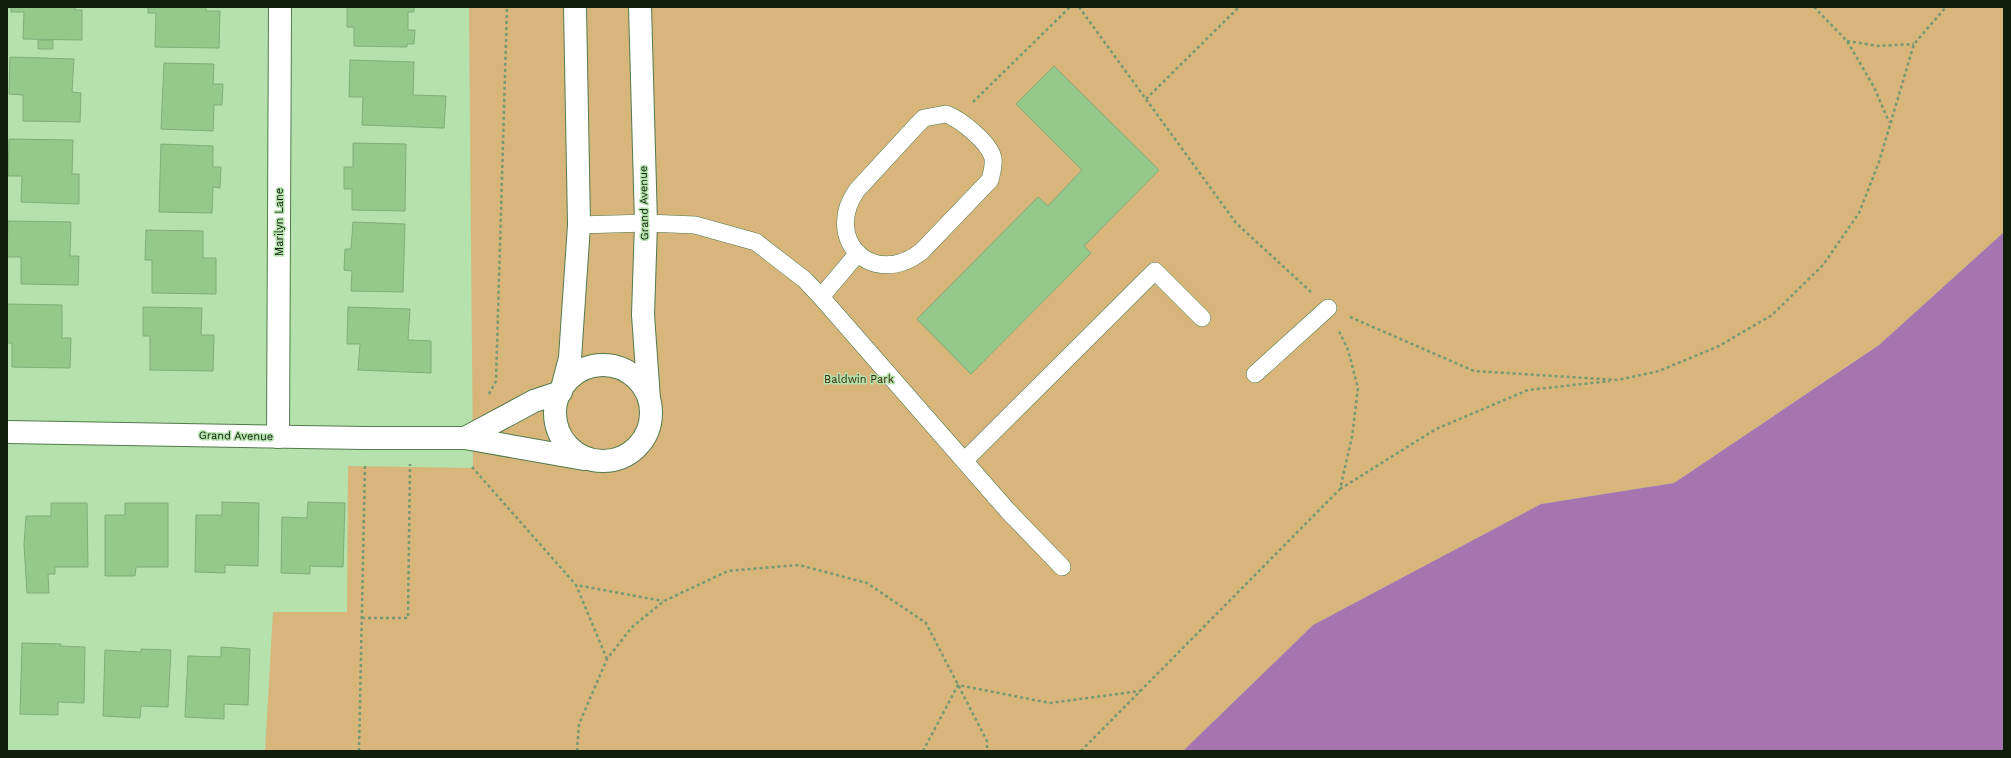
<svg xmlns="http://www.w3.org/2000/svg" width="2011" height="758" viewBox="0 0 2011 758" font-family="'Work Sans',sans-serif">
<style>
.green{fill:#d7b57b}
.water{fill:#a675b0}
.building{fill:#94c98b;stroke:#81ac7a}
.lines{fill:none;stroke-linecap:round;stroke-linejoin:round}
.lane-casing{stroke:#527b4b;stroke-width:18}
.street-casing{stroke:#527b4b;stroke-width:24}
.secondary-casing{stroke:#527b4b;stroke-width:24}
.path{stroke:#779971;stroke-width:2.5;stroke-dasharray:3 3;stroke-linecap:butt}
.lane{stroke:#fff;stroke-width:17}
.street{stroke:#fff;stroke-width:22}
.secondary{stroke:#fff;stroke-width:22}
.labels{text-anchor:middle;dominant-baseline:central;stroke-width:3;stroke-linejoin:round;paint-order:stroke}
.street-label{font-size:11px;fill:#0f1f0c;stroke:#b4e1ac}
.park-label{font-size:11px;fill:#3b2a09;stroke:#b4e1ac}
</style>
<rect width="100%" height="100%" fill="#b4e1ac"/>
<path class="green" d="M469,7H2004V232L1879,345L1674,483L1541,504L1313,625L1183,751H265L273,612H347L348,466L473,468Z"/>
<path class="water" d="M2004,232V751H1183L1313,625L1541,504L1674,483L1879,345Z"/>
<path class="building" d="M11,7H75V10H82V40L23,39L24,12H11Z
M148,7H206V11H220L219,48L155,47L156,13H148Z
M347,7H414V12H408V30H415L414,44H407V47L354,46V27H347Z
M38,40H53V49H38Z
M10,57L74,59L72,92L81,93L80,122L23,121V95L9,94Z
M350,60L414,62L413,95L446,96L444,128L362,125L363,97H349Z
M164,63L214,64L213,84H223L222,105H214L213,131L161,129Z
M1054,66L1159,170L1084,246L1091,253L971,374L917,319L1038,197L1048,206L1082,170L1016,104Z
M9,139L73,140L72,174H79V204L21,202L22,176H8Z
M353,143L406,144L405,211L352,210V189H344V167H353Z
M161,144L213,146V167H221L220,188L213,187L212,213L159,212Z
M8,221L71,222L70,256H79L78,285L21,284V257H7Z
M353,222L405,224L403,292L351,291L352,271L344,270L345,249H351Z
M146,230L203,231V258H216V294L152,293V260H145Z
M7,304L62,305V338H71L70,368L12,367V343H7Z
M143,307L202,308L201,335H214L213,371L150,370V336H143Z
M348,307L410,309L408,340L431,341V373L358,370L360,344H347Z
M222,502L259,503L258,566L225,565V573L195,572L196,515H222Z
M308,502L345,503L343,567L310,566V574L281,573L282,517L307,518Z
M51,503H87L88,567H55V574H48L49,593H27L24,545L26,516H51Z
M125,503H168V567H136L135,576H105V515H125Z
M22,643L61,644L60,646L85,647L84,703L58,702V715L20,714Z
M221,647L250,649L248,705L224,704V719L185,717L188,656L221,657Z
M141,649L171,650L168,707L141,706L140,718L103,716L105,650L141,652Z"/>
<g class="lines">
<g class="lane-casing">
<path id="lane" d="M946,114C960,119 989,142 993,158C994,166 992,172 990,180L922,251C873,290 822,239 857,190L916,126L924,118Z
M579,225L646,223L695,225L756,242L805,280L821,297L1008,511L1062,567
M821,297L858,253
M1255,374L1328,308
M964,461L1155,271L1202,318"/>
</g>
<g class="street-casing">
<path id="street" d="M640,7L646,223L643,315L649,399
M555 413a48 48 0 1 1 96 0a48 48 0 1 1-96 0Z
M278,437L280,7
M465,438L534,401L561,392L570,358L579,225L575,7
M465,438L584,459"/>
</g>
<g class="secondary-casing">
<path id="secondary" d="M7,432L365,438H465"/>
</g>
<path class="path" d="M1079,7L1236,223L1311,292
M1814,7L1847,41L1874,87L1889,122
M1847,41L1879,46L1914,44
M1146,99L1239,7
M973,102L1070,7
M1350,317L1474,371L1618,380L1659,371L1719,346L1772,315L1823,265L1859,213L1879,162L1914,44L1946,7
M489,394L496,381L507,7
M472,467L576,585
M1340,489L1436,429L1528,390L1610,381
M362,618H408L410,464
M607,659L576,585L663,601
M359,751L365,464
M577,751L579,724L607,659L632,627L664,601L728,571L799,565L867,583L926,623L987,741V751
M923,751L958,685L1050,703L1140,691
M1081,751L1340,489L1352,437L1358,388L1348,350L1339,331"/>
<use href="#lane" class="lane"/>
<use href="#street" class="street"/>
<use href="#secondary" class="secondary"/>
</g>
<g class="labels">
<g class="street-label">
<text transform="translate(644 203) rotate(-91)">Grand Avenue</text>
<text transform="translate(279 222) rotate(-90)">Marilyn Lane</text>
<text transform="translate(236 436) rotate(1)">Grand Avenue</text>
</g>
<g class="park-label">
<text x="859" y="379">Baldwin Park</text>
</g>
</g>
<rect width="2011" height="758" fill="none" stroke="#0f1f0c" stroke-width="16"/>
</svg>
